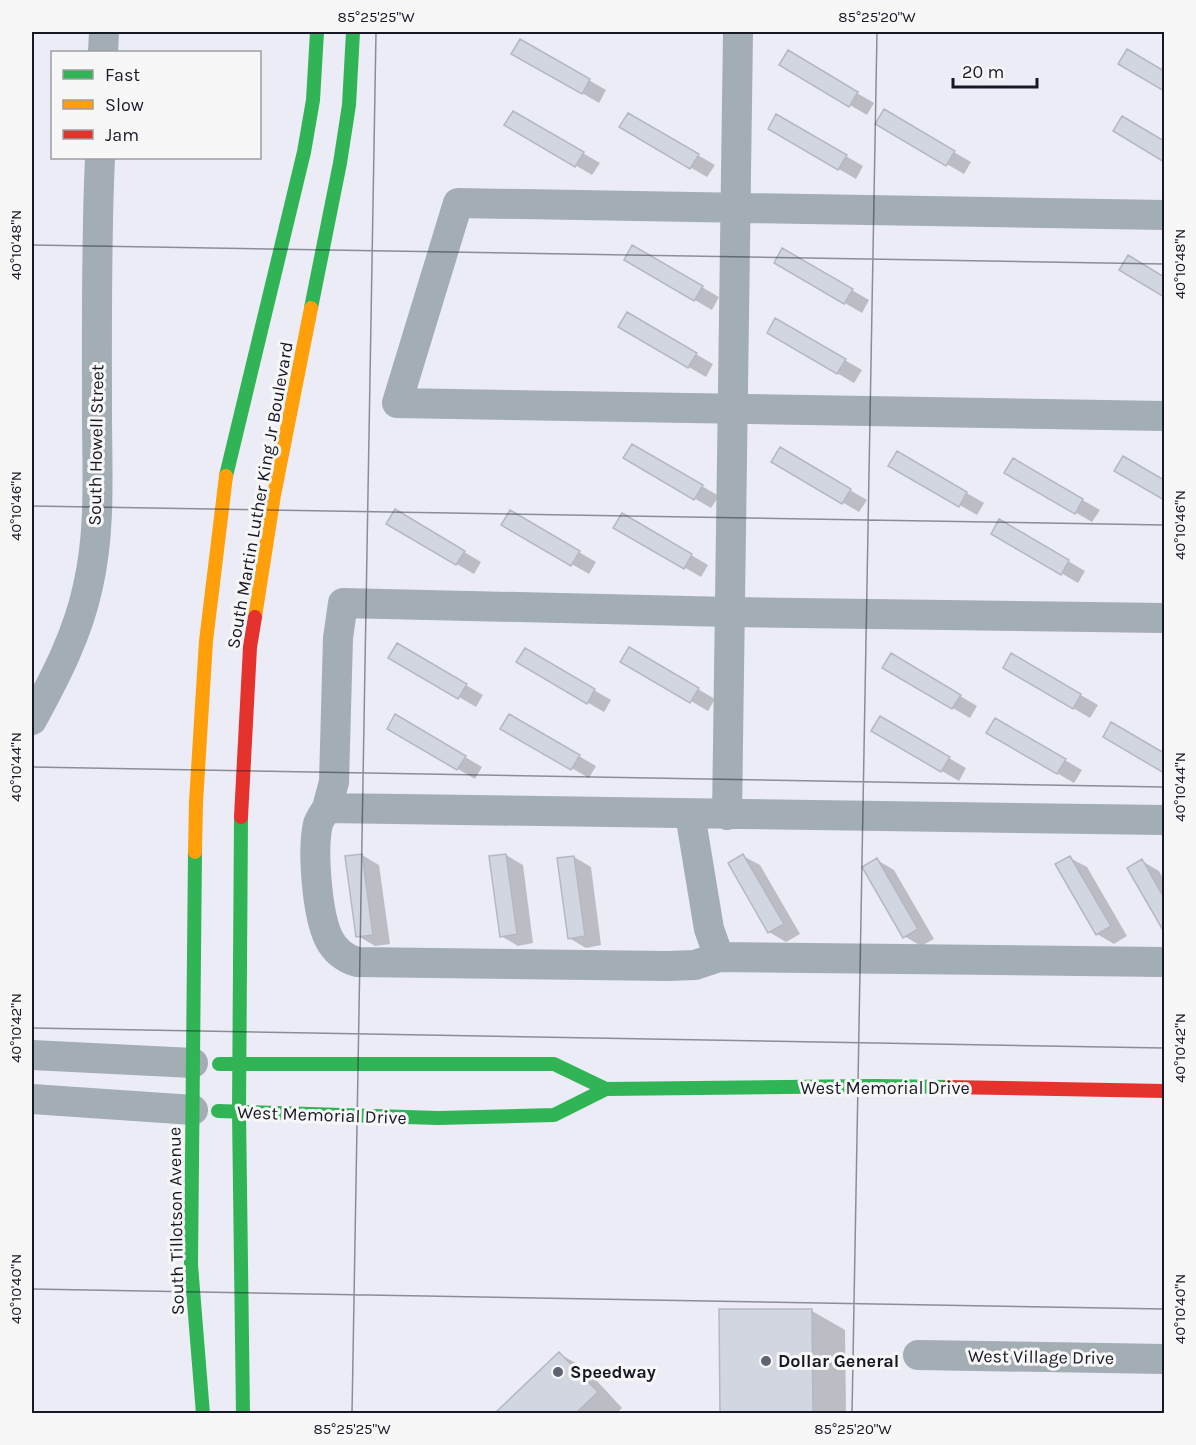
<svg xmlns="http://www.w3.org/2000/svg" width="1196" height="1445" viewBox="0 0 1196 1445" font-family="Karla,sans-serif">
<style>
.shadow{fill:#0003}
.building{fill:#d1d6e1;stroke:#b4b8c3;stroke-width:1.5}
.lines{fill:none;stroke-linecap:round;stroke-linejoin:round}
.street{stroke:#a2adb4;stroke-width:30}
.fast{stroke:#30b455;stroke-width:14}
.slow{stroke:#ff9f0a;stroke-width:14}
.jam{stroke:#e5322d;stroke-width:14}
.ticks{fill:none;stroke:#171826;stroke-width:1.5;stroke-opacity:0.45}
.poi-dot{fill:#61626f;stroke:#f7f7f7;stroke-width:2}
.labels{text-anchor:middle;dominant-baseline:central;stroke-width:6;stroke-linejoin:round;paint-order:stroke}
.street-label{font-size:18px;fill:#171826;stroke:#f7f7f7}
.poi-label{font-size:18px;font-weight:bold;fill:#171826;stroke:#f7f7f7;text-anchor:start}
.neatline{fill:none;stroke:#171826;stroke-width:2}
.ticks-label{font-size:15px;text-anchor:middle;fill:#171826}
</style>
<rect width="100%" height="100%" fill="#ebecf6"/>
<path class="shadow" d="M521,41L606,90L599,103L514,53Z
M789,53L874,103L867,115L781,65Z
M885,112L971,162L964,174L878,124Z
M514,113L600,163L592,175L507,125Z
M629,115L715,165L707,177L621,127Z
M777,116L863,166L856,179L770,129Z
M633,247L719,297L712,310L626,260Z
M783,250L869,300L862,313L776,263Z
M627,314L713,364L706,377L620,327Z
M776,320L862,370L854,383L769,333Z
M633,446L719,496L711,508L625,458Z
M781,450L867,500L859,512L774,462Z
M898,453L984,503L977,515L890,465Z
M1013,460L1100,510L1092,522L1006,472Z
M395,511L481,562L474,574L388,524Z
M510,512L596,562L589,574L503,525Z
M623,515L708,565L701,577L615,527Z
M1000,521L1085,571L1078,583L993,533Z
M397,645L483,695L476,707L390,657Z
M629,649L715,699L708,711L622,661Z
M525,650L611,700L604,712L518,662Z
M891,655L977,706L970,718L884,668Z
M1012,655L1098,705L1090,718L1005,668Z
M396,716L482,767L475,779L389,729Z
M510,716L596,766L589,778L502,729Z
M880,718L966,768L959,781L873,731Z
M996,720L1082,770L1074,783L988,733Z
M362,855L379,865L390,944L375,946L358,936Z
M506,855L523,865L533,943L518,946L501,936Z
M743,856L760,865L800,934L786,942L769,932Z
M574,857L591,867L601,945L586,948L569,938Z
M1070,858L1087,867L1127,936L1114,944L1097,934Z
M877,860L894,870L934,939L921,946L904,936Z
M1142,861L1159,871L1164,880V929L1129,868Z
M812,1311L845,1330L846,1414H721Z
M559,1354L585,1368L622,1408L616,1414H496Z"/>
<path class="building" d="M520,39L590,79L582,94L511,54Z
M1127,49L1164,71V91L1118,64Z
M788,50L858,92L849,107L779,65Z
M884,109L955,151L946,166L875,124Z
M513,111L584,152L575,167L504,125Z
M628,113L699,154L690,169L619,127Z
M776,114L847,155L838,170L768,129Z
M1122,116L1164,141V162L1113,131Z
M632,245L703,286L694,301L624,260Z
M782,248L853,289L844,304L774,263Z
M1128,255L1164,277V297L1119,270Z
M627,312L697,353L688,368L618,327Z
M775,318L846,359L837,374L767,333Z
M632,444L703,485L694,500L623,458Z
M780,447L851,489L842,504L771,462Z
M897,451L967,492L959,507L888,466Z
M1123,456L1164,480V500L1114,471Z
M1013,458L1083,499L1075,514L1004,473Z
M395,509L465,551L456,565L386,524Z
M510,510L580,551L571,566L501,525Z
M622,513L692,554L684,569L613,528Z
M999,519L1069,560L1061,575L991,534Z
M397,643L467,684L458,699L388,658Z
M629,647L699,688L690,703L620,662Z
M525,648L595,689L587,704L516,662Z
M891,653L961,695L952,709L882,668Z
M1011,653L1081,694L1073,709L1003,668Z
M395,714L466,756L457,770L387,729Z
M509,714L580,755L571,770L500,729Z
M880,716L950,757L941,772L871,731Z
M995,718L1066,759L1057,774L986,733Z
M1111,722L1164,753V773L1103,737Z
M362,854L373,935L356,937L345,856Z
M506,854L517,934L500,937L489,856Z
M743,854L784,924L768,933L728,863Z
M574,856L585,936L568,939L557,858Z
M1070,856L1111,926L1096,935L1055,864Z
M877,858L918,929L903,938L862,867Z
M1142,859L1164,898V932L1127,868Z
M719,1309H812L813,1414H720Z
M559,1352L598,1392L575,1414H494Z"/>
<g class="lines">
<path class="street" d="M103,52L104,32
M1164,215L458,203L397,403L1164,416
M32,720C55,678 78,634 88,586C101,530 97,470 97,413C97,328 96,243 100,158
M327,808L334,782L338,638L343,603L730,612L1164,618
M690,814L709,929L719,957L1164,962
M727,815L738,32
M719,957L695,965L668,966L357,962C344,958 335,951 329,939C317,915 312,850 318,824C320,818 324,813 327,808L1164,820
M32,1055L193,1063
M32,1099L193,1110
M918,1355L1164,1359"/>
<path class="fast" d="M311,308L340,163L349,105L353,32
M226,476L304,152L313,100L317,32
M241,817L239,1112L243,1414
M195,852L191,1265L203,1414
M219,1064H554L606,1089
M218,1111L438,1118L554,1115L606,1089L874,1086L947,1087"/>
<path class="slow" d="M255,617L274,495L311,308
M195,852L196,802L206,641L226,476"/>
<path class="jam" d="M241,817L250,647L255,617
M947,1087L1164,1091"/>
</g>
<path class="ticks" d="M32,245L1164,264M32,506L1164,525M32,767L1164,787M32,1028L1164,1048M32,1289L1164,1309M352,1414L376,32M852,1414L877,32"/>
<g class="poi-dot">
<circle cx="766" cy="1361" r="6"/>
<circle cx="558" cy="1372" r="6"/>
</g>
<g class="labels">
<g class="street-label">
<text transform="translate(96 445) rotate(-89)">South Howell Street</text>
<text transform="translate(260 495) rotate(-80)">South Martin Luther King Jr Boulevard</text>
<text x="885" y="1088">West Memorial Drive</text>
<text transform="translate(322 1115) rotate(2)">West Memorial Drive</text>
<text transform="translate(176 1221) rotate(-91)">South Tillotson Avenue</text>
<text transform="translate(1041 1357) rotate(1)">West Village Drive</text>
</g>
<g class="poi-label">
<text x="778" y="1361">Dollar General</text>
<text x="570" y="1372">Speedway</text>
</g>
</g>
<rect width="1196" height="1445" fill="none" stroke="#f7f7f7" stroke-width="66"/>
<rect x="51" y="51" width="210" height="108" fill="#f7f7f7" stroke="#9d9ea3" stroke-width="1.5"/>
<rect x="63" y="70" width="30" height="9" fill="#30b455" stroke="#9d9ea3" stroke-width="1.5"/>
<text x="105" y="81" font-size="18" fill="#171826">Fast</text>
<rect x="63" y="100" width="30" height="9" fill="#ff9f0a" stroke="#9d9ea3" stroke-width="1.5"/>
<text x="105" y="111" font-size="18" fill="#171826">Slow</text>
<rect x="63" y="130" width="30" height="9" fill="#e5322d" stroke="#9d9ea3" stroke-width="1.5"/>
<text x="105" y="141" font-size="18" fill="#171826">Jam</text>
<path d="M953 78v9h84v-9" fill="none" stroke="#171826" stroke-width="3"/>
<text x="962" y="78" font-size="18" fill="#171826" stroke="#f7f7f7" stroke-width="4.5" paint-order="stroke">20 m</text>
<rect x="33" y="33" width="1130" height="1379" class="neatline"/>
<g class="ticks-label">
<text x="376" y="22">85°25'25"W</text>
<text x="877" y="22">85°25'20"W</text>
<text transform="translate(16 245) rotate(-90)" y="5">40°10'48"N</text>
<text transform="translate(1180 264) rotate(-90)" y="5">40°10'48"N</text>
<text transform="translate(16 506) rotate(-90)" y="5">40°10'46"N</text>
<text transform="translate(1180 525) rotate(-90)" y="5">40°10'46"N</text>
<text transform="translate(16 767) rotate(-90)" y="5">40°10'44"N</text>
<text transform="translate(1180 787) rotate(-90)" y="5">40°10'44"N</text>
<text transform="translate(16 1028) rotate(-90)" y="5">40°10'42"N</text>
<text transform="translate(1180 1048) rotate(-90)" y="5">40°10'42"N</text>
<text transform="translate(16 1289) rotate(-90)" y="5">40°10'40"N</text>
<text transform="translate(1180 1309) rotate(-90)" y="5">40°10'40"N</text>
<text x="352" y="1434">85°25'25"W</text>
<text x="853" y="1434">85°25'20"W</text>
</g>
</svg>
